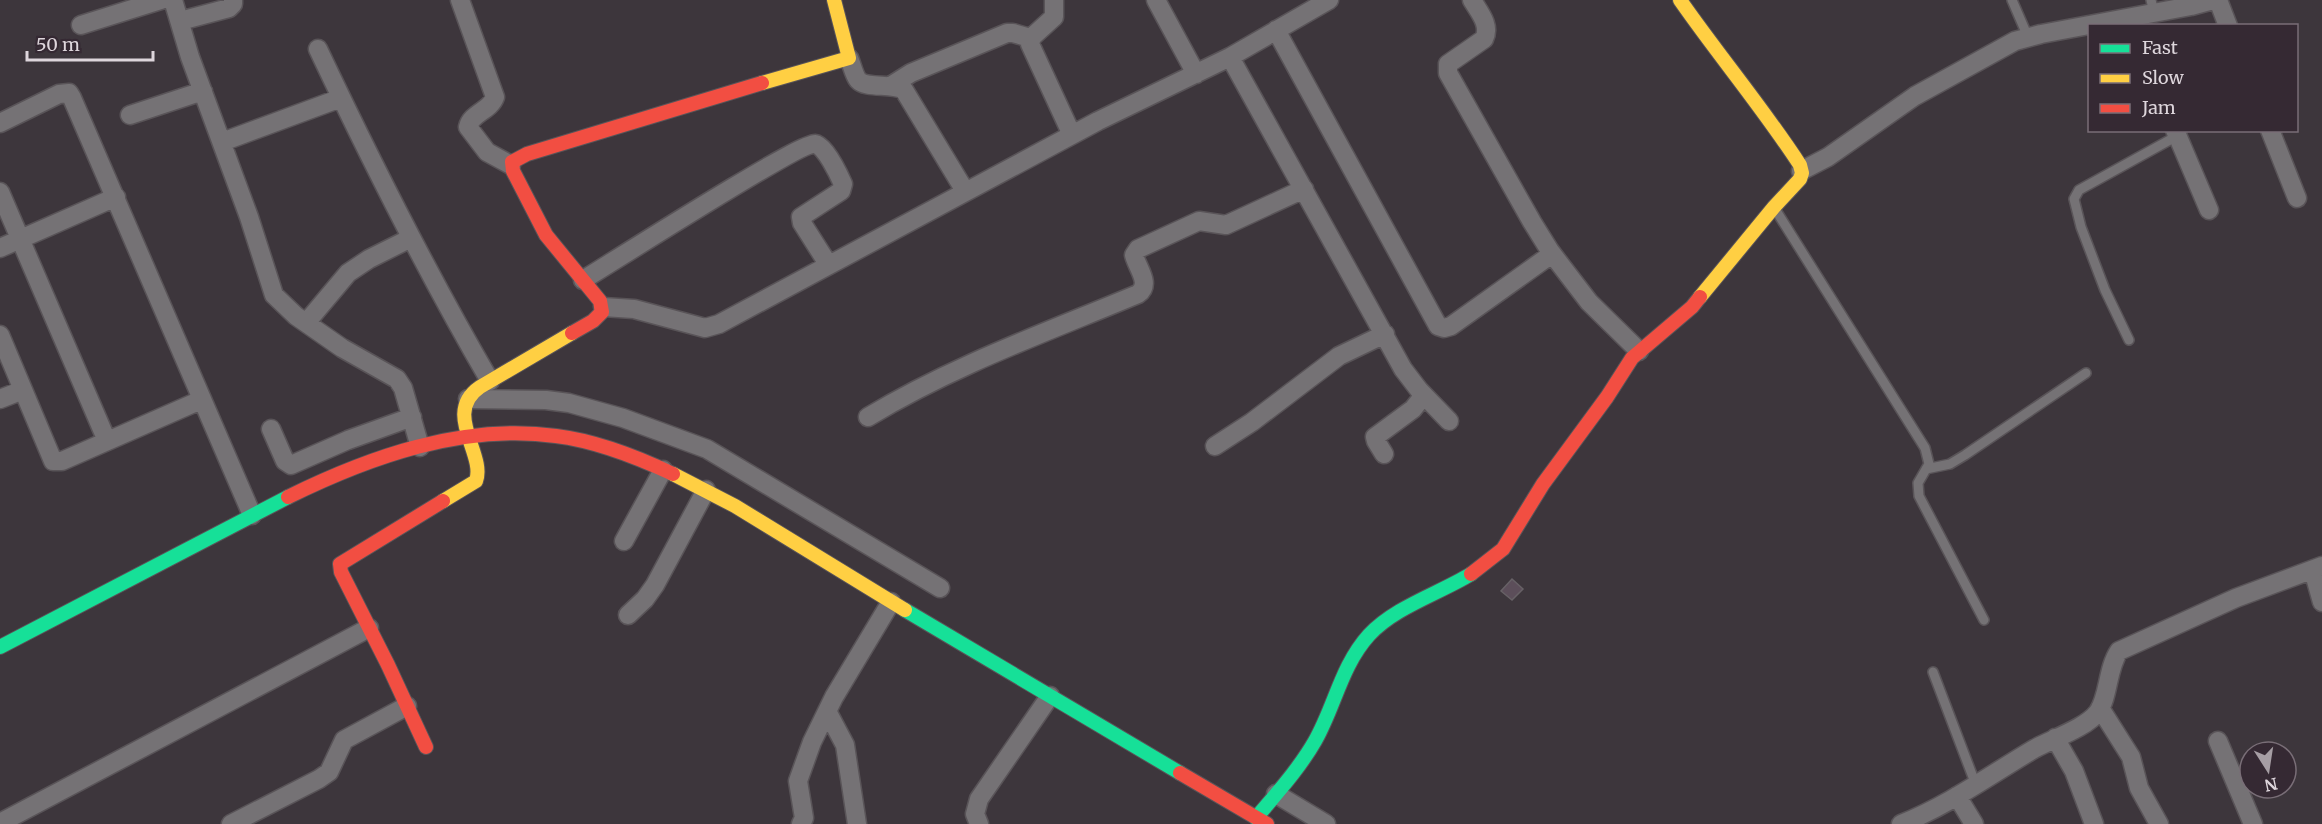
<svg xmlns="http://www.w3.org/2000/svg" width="2322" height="824" viewBox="0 0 2322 824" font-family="Merriweather,serif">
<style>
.building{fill:#5c4e5a;stroke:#676166;stroke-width:1.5}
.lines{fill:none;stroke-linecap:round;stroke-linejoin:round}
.lane-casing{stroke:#595458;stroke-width:12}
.street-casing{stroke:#595458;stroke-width:21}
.fast-casing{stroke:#595458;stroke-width:16}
.slow-casing{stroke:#595458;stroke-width:16}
.jam-casing{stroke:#595458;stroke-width:16}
.lane{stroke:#757275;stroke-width:9}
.street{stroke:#757275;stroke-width:18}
.fast{stroke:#16e098;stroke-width:14}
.slow{stroke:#ffcf43;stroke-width:14}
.jam{stroke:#f24e42;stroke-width:14}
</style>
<rect width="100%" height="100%" fill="#3d363c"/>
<path class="building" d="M1512,579L1523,589L1512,600L1501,591Z"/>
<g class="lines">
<g class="lane-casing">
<path id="lane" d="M2012,0L2028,37
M2151,0L2154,13
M1775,209L1925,448L1929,464L1918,483L1919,496L1984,620
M2129,340L2105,290L2081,227L2074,199L2079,190L2177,136
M1926,469L1950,464L1965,455L2086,373
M1933,672L1976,785"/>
</g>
<g class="street-casing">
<path id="street" d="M173,0L190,57L249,217L274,295L296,316L342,348L397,379L403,388L420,447
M460,0L495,97C490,111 471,113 468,127L487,152L511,165
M1054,0V17L1032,37L1030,44L1072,135
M1156,0L1196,74
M1472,0C1479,12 1491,25 1484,39L1448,64V73L1532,222L1550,251L1589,302L1639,351
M2218,0L2228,26
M180,21L229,8L233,4V0
M81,25L161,0
M1276,30L1438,326L1444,328L1451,326L1552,254
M318,49C371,161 427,273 490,381
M1230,57L1403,369L1419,390L1449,421
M849,58C852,65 854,75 858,80C866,89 892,83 904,90L965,191
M892,85L911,73L1007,33H1013L1030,38
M130,115L203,91
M0,123L59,94L69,93L72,98L252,515
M2175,130L2209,210
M2270,130L2297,198
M222,142L341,98
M1801,171L1828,157L1915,96L2015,41L2041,34L2191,6L2213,0
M0,192L107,441
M0,248L116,197
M583,280C611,263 800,142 815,144C825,145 839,175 843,184L841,191L801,217L802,223L828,264
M603,307L634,309L705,328L719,324L1098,121L1230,57L1329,0
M306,323L348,273L369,259L411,238
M0,335L53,461H62L201,400
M0,399L23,390
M468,399L546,400L569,403L623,418L707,449L940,588
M868,417C952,366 1047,332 1138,294C1152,284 1137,268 1134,255L1138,249L1199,221L1226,225L1304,189
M271,429L285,461L291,465L348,440L412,417
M1215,446L1252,422L1339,356L1385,334
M1384,454L1376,441L1375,437L1413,409L1424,395
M624,541L663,470
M2313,570L2322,602
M628,615L645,599L655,585L706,490
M2100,708L2131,757L2139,788L2159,824
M827,711L845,745L857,824
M2055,738L2074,771L2094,824
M2218,741L2253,824
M1276,794L1326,824
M1957,796L1974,824
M0,823L369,628
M231,824L319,779L329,772L344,740L407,706
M801,824L804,818L798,781L812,742L834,697L891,602
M979,824L975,814L979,799L1050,696
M1901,824C1949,805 1990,775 2034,749C2052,739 2086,728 2098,712C2109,696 2107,669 2119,651L2236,598L2322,566"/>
</g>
<g class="fast-casing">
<path id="fast" d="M905,610L1180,773
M0,647L288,497
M1256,818C1276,794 1299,769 1315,741C1335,706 1341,666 1369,635C1395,607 1438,594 1471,574"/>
</g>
<g class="slow-casing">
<path id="slow" d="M1680,0C1719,56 1763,108 1800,165L1802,173L1800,179L1774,207L1700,297
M762,83L849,58L834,0
M673,474L735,506L905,610
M443,501L476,481C486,454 442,413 480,387L572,333"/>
</g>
<g class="jam-casing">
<path id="jam" d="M572,333L593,321L602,312L600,301L546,235L513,171L512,162L527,154L762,83
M288,497C369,457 464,423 556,436C597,441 637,457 673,474
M1471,574L1503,549L1543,484L1607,397L1632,358L1692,307L1700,297
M426,747L388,665L341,572L340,564L443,501
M1180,773L1267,824"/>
</g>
<use href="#lane" class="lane"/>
<use href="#street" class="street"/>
<use href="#fast" class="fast"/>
<use href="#slow" class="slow"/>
<use href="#jam" class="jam"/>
</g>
<rect x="2088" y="24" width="210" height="108" fill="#352933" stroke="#796e77" stroke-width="1.5"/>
<rect x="2100" y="44" width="30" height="9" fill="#16e098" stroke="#796e77" stroke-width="1.5"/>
<text x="2142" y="54" font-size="18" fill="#ded6dc">Fast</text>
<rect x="2100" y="74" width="30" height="9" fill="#ffcf43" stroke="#796e77" stroke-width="1.5"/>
<text x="2142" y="84" font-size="18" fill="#ded6dc">Slow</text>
<rect x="2100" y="104" width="30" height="9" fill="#f24e42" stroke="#796e77" stroke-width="1.5"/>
<text x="2142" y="114" font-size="18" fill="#ded6dc">Jam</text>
<g transform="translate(2268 770) rotate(168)"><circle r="28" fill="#352933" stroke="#796e77" stroke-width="1.5"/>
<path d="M0-4.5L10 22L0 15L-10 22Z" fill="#a69ea4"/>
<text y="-9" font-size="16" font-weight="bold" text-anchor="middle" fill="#ded6dc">N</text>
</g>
<path d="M27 51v9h126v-9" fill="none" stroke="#ded6dc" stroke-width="3"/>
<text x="36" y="51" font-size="18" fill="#ded6dc" stroke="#352933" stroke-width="4.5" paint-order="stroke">50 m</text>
</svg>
